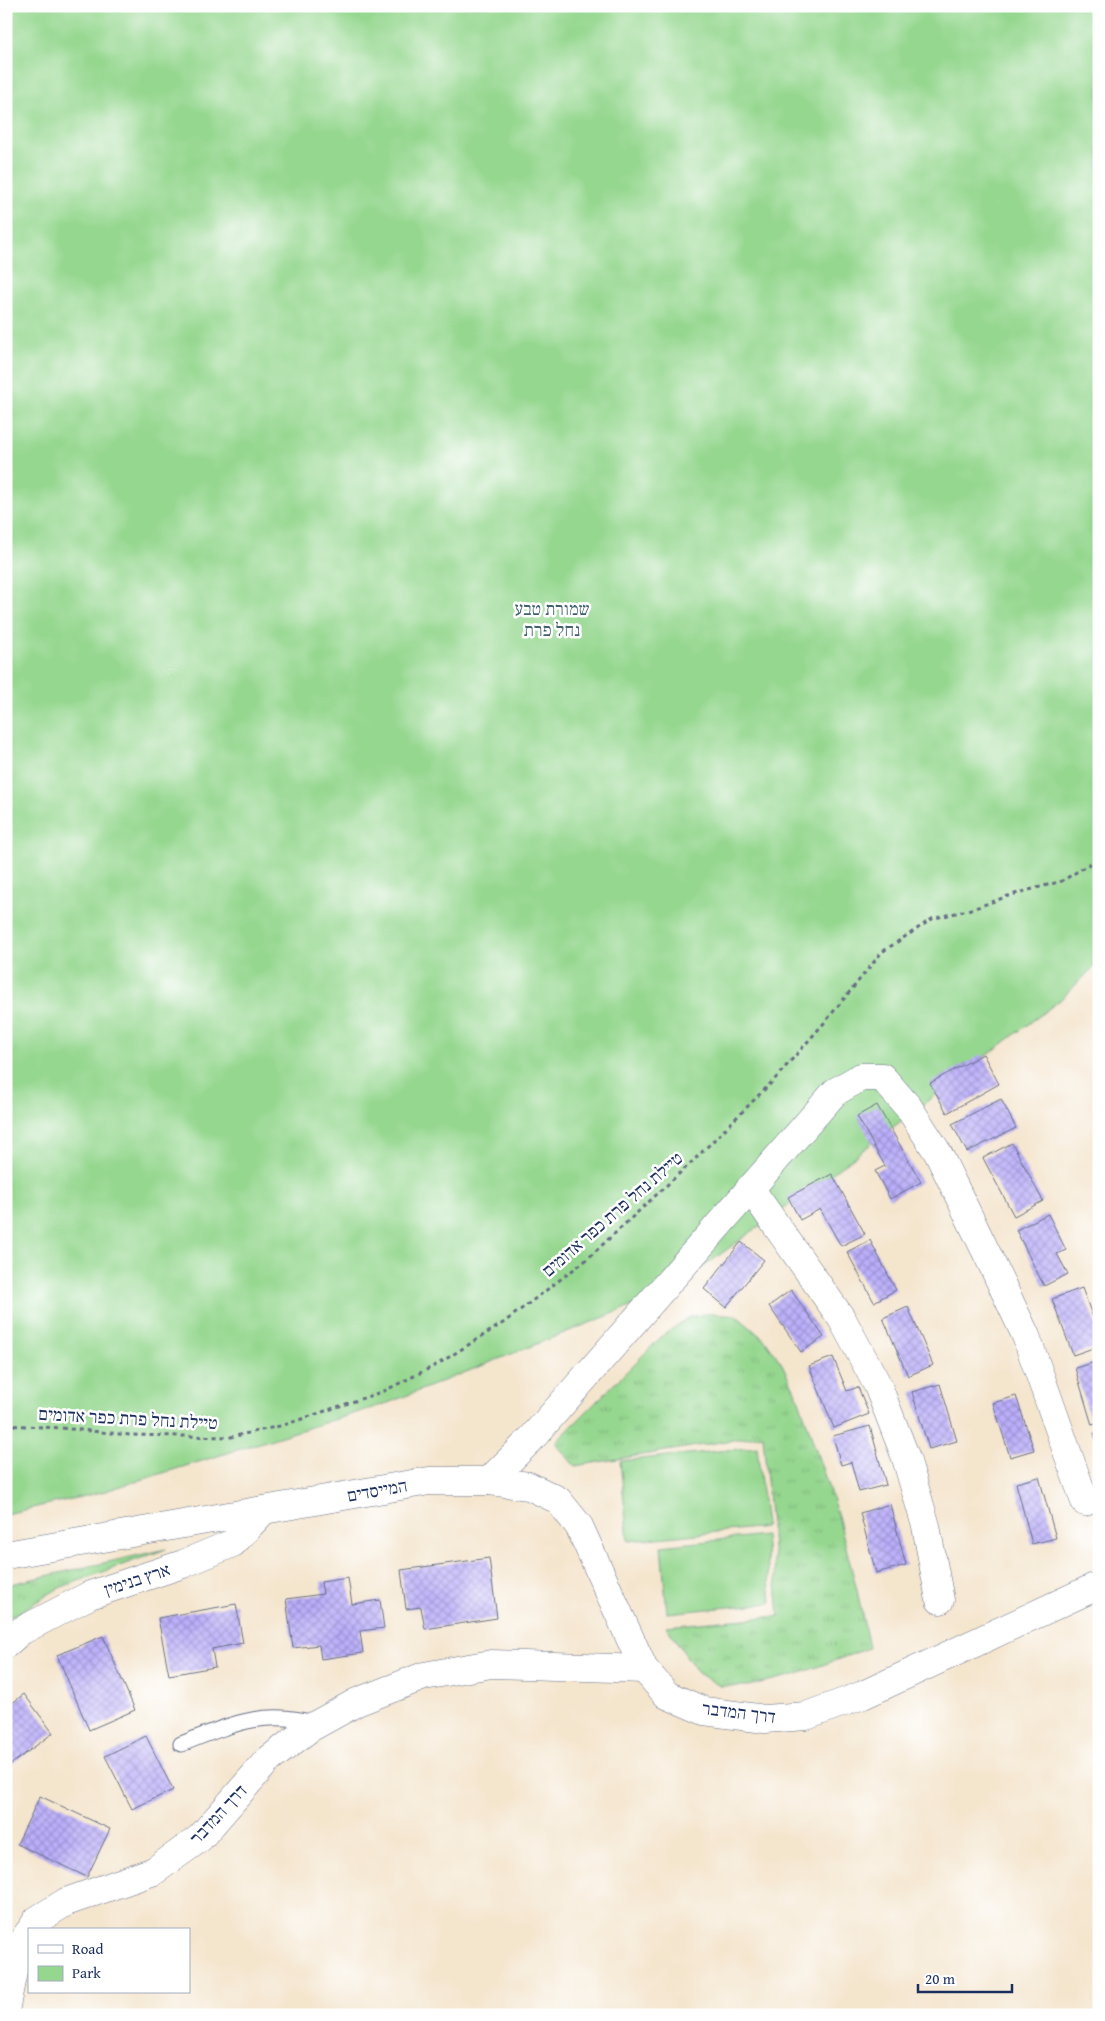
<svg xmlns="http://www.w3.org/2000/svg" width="1105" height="2021" viewBox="0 0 1105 2021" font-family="'Gentium Book Plus','Frank Ruhl Libre',serif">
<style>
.grass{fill:url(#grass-tufts);stroke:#588376}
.green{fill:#95d78f;stroke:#588376}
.building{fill:url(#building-cross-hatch)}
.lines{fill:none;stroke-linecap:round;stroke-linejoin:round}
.lane-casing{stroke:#676f85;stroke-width:17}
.street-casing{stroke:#676f85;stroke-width:29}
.secondary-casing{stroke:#676f85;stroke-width:29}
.path{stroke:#676f85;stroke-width:3;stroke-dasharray:4 4;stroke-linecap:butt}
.lane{stroke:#fff;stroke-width:15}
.street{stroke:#fff;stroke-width:28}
.secondary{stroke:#fff;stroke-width:28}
.labels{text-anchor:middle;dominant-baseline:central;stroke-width:5;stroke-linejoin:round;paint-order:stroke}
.park-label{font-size:18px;fill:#40616d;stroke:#fff}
.street-label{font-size:18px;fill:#1b2f5e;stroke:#fff}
</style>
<defs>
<pattern id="grass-tufts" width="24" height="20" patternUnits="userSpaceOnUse" patternTransform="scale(1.25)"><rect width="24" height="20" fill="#95d78f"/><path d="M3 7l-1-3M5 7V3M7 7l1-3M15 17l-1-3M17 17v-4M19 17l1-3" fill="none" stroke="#80b97e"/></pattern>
<pattern id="building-cross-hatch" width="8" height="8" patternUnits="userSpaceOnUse" patternTransform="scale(1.25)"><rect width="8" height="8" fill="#bbaffa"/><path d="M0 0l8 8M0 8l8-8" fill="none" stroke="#978fce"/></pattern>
</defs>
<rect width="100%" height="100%" fill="#fff"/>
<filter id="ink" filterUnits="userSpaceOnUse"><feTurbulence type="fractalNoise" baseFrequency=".02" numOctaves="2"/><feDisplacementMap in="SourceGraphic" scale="10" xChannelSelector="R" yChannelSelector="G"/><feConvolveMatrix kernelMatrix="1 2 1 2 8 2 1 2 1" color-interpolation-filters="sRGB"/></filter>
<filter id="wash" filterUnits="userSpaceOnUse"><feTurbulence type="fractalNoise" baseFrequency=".0096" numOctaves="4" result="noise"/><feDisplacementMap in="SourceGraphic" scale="20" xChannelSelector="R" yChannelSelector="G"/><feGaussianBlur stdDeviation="1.12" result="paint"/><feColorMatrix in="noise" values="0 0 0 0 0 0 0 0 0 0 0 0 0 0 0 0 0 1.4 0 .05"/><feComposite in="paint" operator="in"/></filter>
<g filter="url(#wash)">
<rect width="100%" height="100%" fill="#f4e5cd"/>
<path class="grass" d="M711,1313L737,1316L766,1341L782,1364L798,1397L838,1516L857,1590L869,1648L798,1674L748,1686H720L698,1673L666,1626L779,1616L763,1435L575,1466L555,1443L663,1335L690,1317Z
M166,1549L59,1588L6,1620V1585Z"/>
<path class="green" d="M6,6H1099V962L1060,1000L846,1163L670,1291L388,1403L102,1492L6,1514Z
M757,1447L766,1527L628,1541L620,1461Z
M765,1535L771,1603L667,1613L661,1546Z"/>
<g id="blocks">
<path class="building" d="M983,1054L999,1084L947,1113L930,1083Z
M1001,1099L1016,1128L967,1152L952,1124Z
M877,1105L921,1182L890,1199L875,1171L885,1166L857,1116Z
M1012,1143L1043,1201L1014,1216L983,1158Z
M832,1174L865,1234L841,1246L820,1209L800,1220L788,1197Z
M1048,1214L1066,1250L1057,1254L1068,1274L1044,1286L1016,1230Z
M870,1240L896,1290L874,1302L847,1252Z
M741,1242L764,1260L726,1307L704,1289Z
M1082,1288L1099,1334V1346L1073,1355L1052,1299Z
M791,1290L824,1337L801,1352L769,1306Z
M908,1307L933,1365L908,1376L883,1318Z
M833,1357L847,1391L858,1387L869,1414L834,1428L809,1366Z
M1099,1361V1423L1092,1425L1075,1368Z
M940,1384L957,1441L929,1449L912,1392Z
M1016,1396L1034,1450L1010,1457L993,1403Z
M870,1426L886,1485L859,1492L851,1462L841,1465L833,1436Z
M1099,1432V1447H1098L1094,1433Z
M1039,1477L1056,1538L1032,1544L1016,1483Z
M890,1504L906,1565L876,1573L860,1513Z
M489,1558L497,1618L425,1629L421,1607L406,1609L401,1570Z
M348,1578L352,1604L380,1600L384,1628L360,1631L363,1653L321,1659L319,1645L293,1648L286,1599L323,1594L321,1582Z
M236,1604L243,1643L212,1649L215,1667L169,1675L158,1618Z
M103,1636L135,1710L89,1730L57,1655Z
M24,1694L53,1733L6,1768V1708Z
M146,1736L173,1790L132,1809L105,1756Z
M40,1796L110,1829L87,1877L17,1844Z"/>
</g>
</g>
<g filter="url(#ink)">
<use href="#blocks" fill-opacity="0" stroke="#676f85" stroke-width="1"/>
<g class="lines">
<g class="lane-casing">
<path id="lane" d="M181,1744C230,1725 265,1708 317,1724"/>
</g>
<g class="street-casing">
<path id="street" d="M750,1188L842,1319L878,1386L906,1458L926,1526L940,1600
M489,1481L532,1438L835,1092L861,1077H882L909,1108L938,1153L990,1260L1026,1336L1085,1502
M6,1644L21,1631L90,1595L183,1564L233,1543L264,1510
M31,1930L37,1920L66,1902L154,1871L200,1838L267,1761L310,1728L357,1702L424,1676L491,1664L644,1669
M6,2006L18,1947L29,1932"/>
</g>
<g class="secondary-casing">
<path id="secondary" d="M6,1555L429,1481H489L529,1486L558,1500L579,1526L644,1669L667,1695L704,1711L765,1719L806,1716L863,1695L1099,1585"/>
</g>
<path class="path" d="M6,1425L61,1428L130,1435L231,1437L284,1425L384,1391L438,1364L503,1323L586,1260L694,1160L774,1080L825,1022L882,952L932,919L975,908L1011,895L1062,881L1099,858"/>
<use href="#lane" class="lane"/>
<use href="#street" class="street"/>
<use href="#secondary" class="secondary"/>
</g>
</g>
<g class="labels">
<g class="park-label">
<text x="552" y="608">שמורת טבע<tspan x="552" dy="21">נחל פרת</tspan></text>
</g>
<g class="street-label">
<text transform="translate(612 1214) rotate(-41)">טיילת נחל פרת כפר אדומים</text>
<text transform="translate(128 1418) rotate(3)">טיילת נחל פרת כפר אדומים</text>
<text transform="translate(377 1490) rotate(-10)">המייסדים</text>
<text transform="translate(137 1579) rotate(-18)">ארץ בנימין</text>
<text transform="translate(739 1712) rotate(7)">דרך המדבר</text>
<text transform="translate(218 1814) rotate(-47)">דרך המדבר</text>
</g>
</g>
<rect width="1105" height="2021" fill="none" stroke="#fff" stroke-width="25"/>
<rect x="28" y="1928" width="162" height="65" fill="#ffffff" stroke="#a4acbf"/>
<rect x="38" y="1945" width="25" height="8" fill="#ffffff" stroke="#a4acbf"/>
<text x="72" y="1954" font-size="15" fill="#1b2f5e">Road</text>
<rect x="38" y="1966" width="25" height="15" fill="#95d78f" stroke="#a4acbf"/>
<text x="72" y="1978" font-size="15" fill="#1b2f5e">Park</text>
<path d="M918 1984v8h94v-8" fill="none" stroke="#1b2f5e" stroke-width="2.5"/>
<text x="925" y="1984" font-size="15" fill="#1b2f5e" stroke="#ffffff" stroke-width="4" paint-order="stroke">20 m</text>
</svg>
